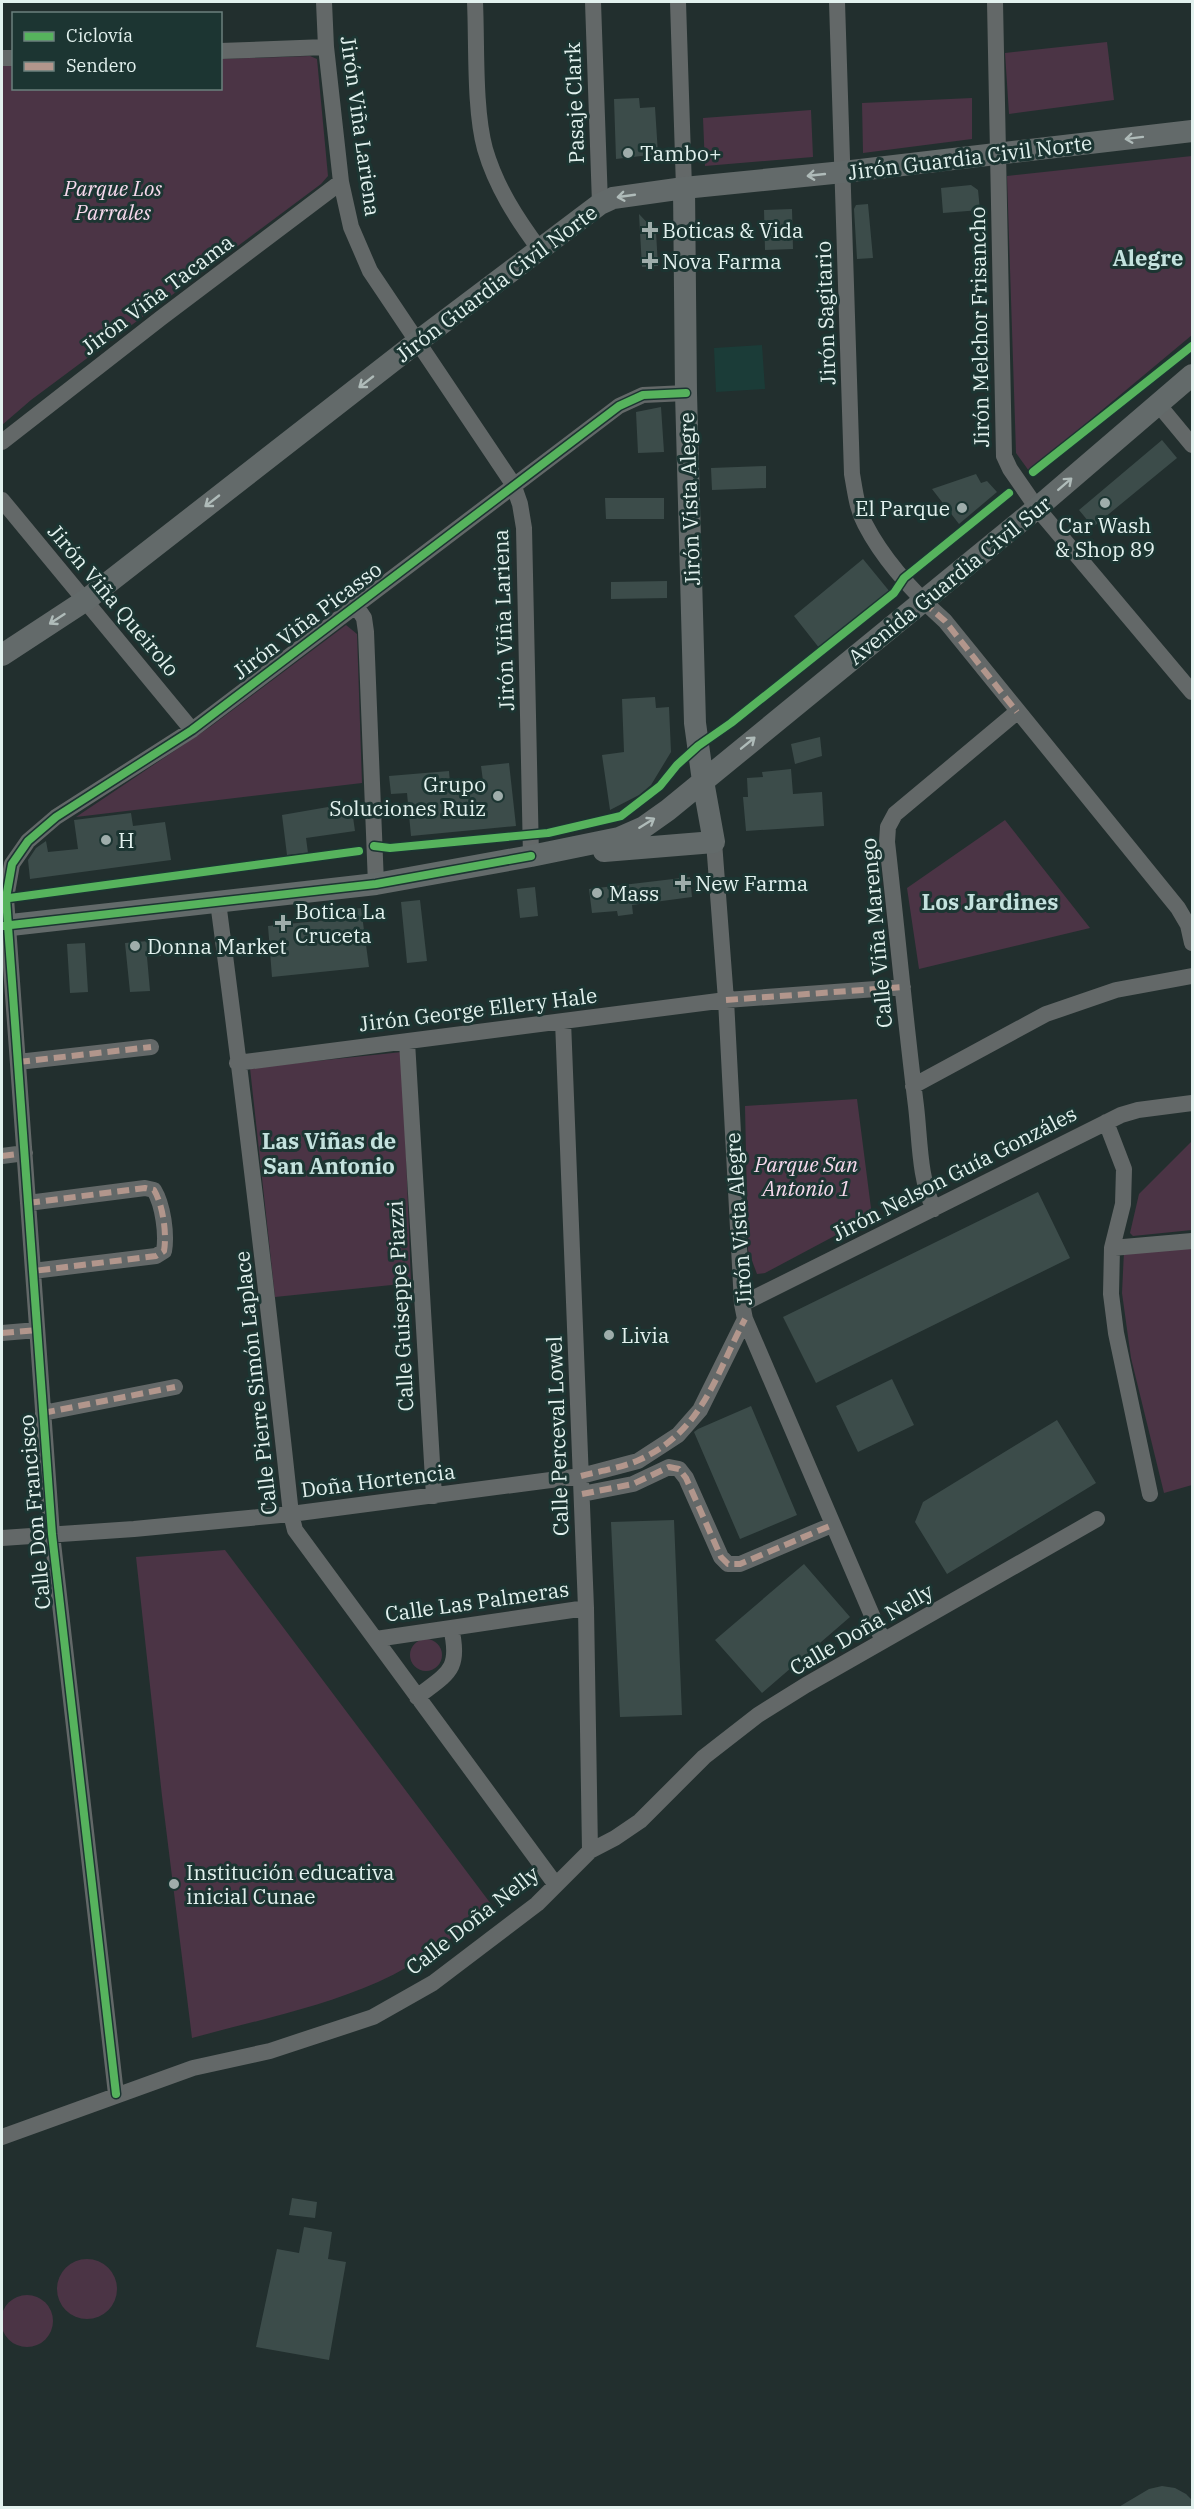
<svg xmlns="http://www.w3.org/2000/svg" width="1194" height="2509" viewBox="0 0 1194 2509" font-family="'IBM Plex Serif',serif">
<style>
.built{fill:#1b3c38}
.green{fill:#4b3445}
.building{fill:#3c4c4a}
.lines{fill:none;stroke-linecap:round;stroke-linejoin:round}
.street{stroke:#636868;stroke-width:16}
.secondary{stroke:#636a6a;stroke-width:22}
.quiet{stroke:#b2968c;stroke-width:6;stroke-dasharray:12 6;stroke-linecap:butt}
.cycleway-casing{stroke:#1c3532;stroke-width:11}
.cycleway{stroke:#56b35d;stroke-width:8}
.oneway{stroke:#afbbb9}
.poi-dot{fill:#9fadab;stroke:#1c3532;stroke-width:2}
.labels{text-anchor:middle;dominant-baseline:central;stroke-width:6;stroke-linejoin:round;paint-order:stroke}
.street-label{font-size:21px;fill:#e2f1ee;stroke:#1c3532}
.poi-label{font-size:21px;fill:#e2f1ee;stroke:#1c3532;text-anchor:start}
.park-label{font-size:21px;font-style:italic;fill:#f7d9ed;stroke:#1c3532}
.neighbourhood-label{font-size:22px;font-weight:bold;fill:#c4e2de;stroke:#1c3532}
</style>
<rect width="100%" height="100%" fill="#222f2e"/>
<path class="built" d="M762,345L765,389L716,392L714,348Z"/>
<path class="green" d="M1107,42L1114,100L1009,114L1005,53Z
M310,56L317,59L328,176L321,184L31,400L2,425V66H13L14,88H220L221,59Z
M972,98V139L863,153L862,103Z
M811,110L813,157L705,166L703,118Z
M1192,156V335L1029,471L1016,453L1007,176Z
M346,625L357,634L362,783L76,817L210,727Z
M1005,820L1090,928L919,969L907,888Z
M402,1052L411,1283L275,1297L250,1068Z
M857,1099L872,1216L765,1273L757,1274L748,1250L745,1106Z
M1192,1141V1230L1133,1236L1130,1233L1139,1194Z
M1192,1244V1485L1164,1493L1131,1358L1122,1293L1124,1251Z
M225,1550L494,1908C457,1934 419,1964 378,1982C319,2008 254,2021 192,2038L162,1796L136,1557Z
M410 1655a16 16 0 1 1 32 0a16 16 0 1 1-32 0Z
M57 2289a30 30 0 1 1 60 0a30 30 0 1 1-60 0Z
M1 2321a26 26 0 1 1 52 0a26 26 0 1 1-52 0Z"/>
<path class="building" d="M639,98L640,108L655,107L658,154L616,159L614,99Z
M971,185L978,190L980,210L943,213L941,188Z
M868,204L873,258L857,259L854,209L856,205Z
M792,209L793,249L765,250L764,210Z
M639,214L656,232L658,266L642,267Z
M661,407L664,452L638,453L636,412Z
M1162,440L1177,458L1093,527L1079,510Z
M766,466V488L712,490L711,468Z
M976,474L981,483L987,481L997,492L959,524L932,489Z
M605,498H664V519H606Z
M863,559L890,592L820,649L794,616Z
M667,581V598L611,599V582Z
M655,697L656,708L669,707L671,752L651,785L639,795L610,810L602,755L624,752L622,699Z
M820,737L822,756L795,764L791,744Z
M509,763L516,826L411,836L407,793L391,794L389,776L449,771L450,784L483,781L481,766Z
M791,769L793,794L822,792L824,826L746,831L743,797H748L747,778L763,777L762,772Z
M351,803L355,831L306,838L308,853L287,855L282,815Z
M131,813L133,826L165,822L171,860L30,879L28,860L36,848L46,841L48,852L78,849L74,820Z
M690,877L692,897L632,905L633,914L618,916L617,911L592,913L589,889Z
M535,887L538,916L520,918L517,889Z
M420,900L427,961L407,963L401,902Z
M361,908L369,967L272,977L268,926L327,920V915L344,913V910Z
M159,940L161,956L147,957L150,991L130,992L125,943Z
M85,943L88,992L70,993L67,944Z
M1038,1192L1070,1258L816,1383L783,1317Z
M892,1379L914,1425L858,1452L836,1406Z
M751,1406L797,1515L740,1539L694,1432L698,1429Z
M1057,1420L1096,1483L947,1574L915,1522L923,1502Z
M674,1520L682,1715L620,1717L611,1522Z
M804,1564L850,1617L762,1693L715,1640Z
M292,2198L317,2202L315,2218L289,2215Z
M304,2227L332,2232L328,2259L346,2262L329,2360L256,2347L277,2249L299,2253Z
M1162,2486L1175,2488L1186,2494L1192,2500V2508H1117L1149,2489Z"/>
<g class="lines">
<path class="street" d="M324,2L326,47L341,182L351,227L370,271L513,484L520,504L524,528L531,856
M475,2C477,45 474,109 485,149C496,187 517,219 540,250
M593,2L600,204
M678,2L684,188
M837,2L852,474C855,491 857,509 865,524C884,561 915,594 945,621L1178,908L1188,925L1192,943
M995,2L1004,456L1010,469L1037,508L1192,692
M220,51L326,47
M2,58H14
M1158,404L1192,445
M2,442L161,318L341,182
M2,500L192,730
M356,606L364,618L366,632L376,884
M714,842L726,1000L742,1304L745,1319L883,1641
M218,902C245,1106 269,1309 291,1514L295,1530L556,1885
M563,1021L586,1608L590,1851
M407,1042L434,1496
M18,1062L151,1047
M237,1063L726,1000L903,987
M913,1086L1046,1014L1116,990L1192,976
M1106,1122L1124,1169L1123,1204L1112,1248L1111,1294L1116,1333L1150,1494
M2,1156L25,1153
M28,1203L145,1188L154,1190C163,1205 167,1234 164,1251L156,1256L33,1271
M934,1209C919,1179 920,1139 916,1106C905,1018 897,930 887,842L888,827L895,814L1017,712
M1112,1248L1192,1241
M742,1304L1121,1115L1138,1110L1192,1103
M2,1333L37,1330
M43,1413L175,1387
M582,1494L633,1484L669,1467L679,1469L686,1478L721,1557L728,1564H740L832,1525
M2,1538L134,1529L291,1514L581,1476L638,1461L678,1435L700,1410L745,1319
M376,1639L586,1608
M417,1697C448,1673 461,1670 451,1628
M116,2094L52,1534L8,926L6,898L12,864L28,841L56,817L192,730L619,406L643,395L686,393
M2,2137L193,2068L270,2051L373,2017L433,1983L537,1904L590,1851L615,1838L640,1821L704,1757L758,1715L806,1685L1097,1519"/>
<path class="secondary" d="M2,655L86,600L417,342L600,204L613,198L684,188L843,172L1192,131
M604,851L714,842L703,781L695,723L686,393L684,188
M2,926L376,884L531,856L619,838L644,827L668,810L1037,508L1192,375"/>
<path class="quiet" d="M923,602L945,621L1017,712
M726,1000L903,987
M18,1062L151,1047
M2,1156L25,1153
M28,1203L145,1188L154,1190C163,1205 167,1234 164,1251L156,1256L33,1271
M2,1333L37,1330
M43,1413L175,1387
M581,1476C600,1471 621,1468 639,1460C703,1431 715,1376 745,1319
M582,1494L633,1484L669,1467L679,1469L686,1478L721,1557L728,1564H740L832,1525"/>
<g class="cycleway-casing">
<path id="cycleway" d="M1033,472L1192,346
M374,846L390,848L548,833L621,816L660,786L677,765L698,746L731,723L894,593L904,578L1009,493
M2,899L359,851
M2,926L376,884L531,856
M116,2094L52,1534L8,926L6,898L12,864L28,841L56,817L192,730L619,406L643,395L686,393"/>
</g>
<use href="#cycleway" class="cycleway"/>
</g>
<defs><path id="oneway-shaft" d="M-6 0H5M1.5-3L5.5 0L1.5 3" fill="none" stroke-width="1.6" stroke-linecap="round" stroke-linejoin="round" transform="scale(1.5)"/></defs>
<g class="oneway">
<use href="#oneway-shaft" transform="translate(1134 138) rotate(173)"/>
<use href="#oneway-shaft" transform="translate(816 175) rotate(174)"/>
<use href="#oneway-shaft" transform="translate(626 196) rotate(172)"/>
<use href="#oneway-shaft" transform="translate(366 382) rotate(142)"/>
<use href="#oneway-shaft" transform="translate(1065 484) rotate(-41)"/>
<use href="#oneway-shaft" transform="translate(212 501) rotate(142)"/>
<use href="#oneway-shaft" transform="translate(57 619) rotate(147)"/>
<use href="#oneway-shaft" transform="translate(748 743) rotate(-39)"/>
<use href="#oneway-shaft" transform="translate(647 823) rotate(-32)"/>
</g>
<g class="poi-dot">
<circle cx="628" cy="153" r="6"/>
<path d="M647 221h6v6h6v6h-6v6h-6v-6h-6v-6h6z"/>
<path d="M647 252h6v6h6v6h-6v6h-6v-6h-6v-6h6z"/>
<circle cx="1105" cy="503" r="6"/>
<circle cx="962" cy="508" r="6"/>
<circle cx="498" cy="796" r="6"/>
<circle cx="106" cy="840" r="6"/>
<path d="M680 874h6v6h6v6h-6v6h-6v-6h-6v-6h6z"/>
<circle cx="597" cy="893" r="6"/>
<path d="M280 914h6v6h6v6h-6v6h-6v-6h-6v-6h6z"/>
<circle cx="135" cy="946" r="6"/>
<circle cx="609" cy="1335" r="6"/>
<circle cx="174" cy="1884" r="6"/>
</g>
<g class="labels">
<g class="street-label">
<text transform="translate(574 103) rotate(-92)">Pasaje Clark</text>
<text transform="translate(361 126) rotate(82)">Jirón Viña Lariena</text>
<text transform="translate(970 157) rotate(-7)">Jirón Guardia Civil Norte</text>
<text transform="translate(496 283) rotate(-37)">Jirón Guardia Civil Norte</text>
<text transform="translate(157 294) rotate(-37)">Jirón Viña Tacama</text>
<text transform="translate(825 313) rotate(-92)">Jirón Sagitario</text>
<text transform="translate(979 327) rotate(-91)">Jirón Melchor Frisancho</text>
<text transform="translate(689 499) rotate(-92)">Jirón Vista Alegre</text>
<text transform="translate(949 580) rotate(-39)">Avenida Guardia Civil Sur</text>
<text transform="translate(114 600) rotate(50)">Jirón Viña Queirolo</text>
<text transform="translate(307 620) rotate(-37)">Jirón Viña Picasso</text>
<text transform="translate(503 620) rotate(-92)">Jirón Viña Lariena</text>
<text transform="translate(876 933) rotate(-95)">Calle Viña Marengo</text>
<text transform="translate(478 1009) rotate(-7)">Jirón George Ellery Hale</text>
<text transform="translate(954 1173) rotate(-27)">Jirón Nelson Guía Gonzáles</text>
<text transform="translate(738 1219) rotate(-94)">Jirón Vista Alegre</text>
<text transform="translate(400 1306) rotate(-93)">Calle Guiseppe Piazzi</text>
<text transform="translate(255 1383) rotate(-96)">Calle Pierre Simón Laplace</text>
<text transform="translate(557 1436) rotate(-92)">Calle Perceval Lowel</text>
<text transform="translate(378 1480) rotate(-7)">Doña Hortencia</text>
<text transform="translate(34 1512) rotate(-95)">Calle Don Francisco</text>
<text transform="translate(477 1601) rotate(-8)">Calle Las Palmeras</text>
<text transform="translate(861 1629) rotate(-30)">Calle Doña Nelly</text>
<text transform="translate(472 1920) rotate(-38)">Calle Doña Nelly</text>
</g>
<g class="poi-label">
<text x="640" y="153">Tambo+</text>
<text x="662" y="230">Boticas &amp; Vida</text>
<text x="662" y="261">Nova Farma</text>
<text x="950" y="508" text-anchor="end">El Parque</text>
<text x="1105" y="525" text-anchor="middle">Car Wash<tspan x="1105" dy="24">&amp; Shop 89</tspan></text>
<text x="486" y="784" text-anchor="end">Grupo<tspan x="486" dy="24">Soluciones Ruiz</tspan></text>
<text x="118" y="840">H</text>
<text x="695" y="883">New Farma</text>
<text x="609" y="893">Mass</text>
<text x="295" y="911">Botica La<tspan x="295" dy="24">Cruceta</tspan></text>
<text x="147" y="946">Donna Market</text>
<text x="621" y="1335">Livia</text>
<text x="186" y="1872">Institución educativa<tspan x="186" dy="24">inicial Cunae</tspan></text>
</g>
<g class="park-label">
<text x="113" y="188">Parque Los<tspan x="113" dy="24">Parrales</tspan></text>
<text x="806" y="1164">Parque San<tspan x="806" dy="24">Antonio 1</tspan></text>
</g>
<g class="neighbourhood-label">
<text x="1148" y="257">Alegre</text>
<text x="990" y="901">Los Jardines</text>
<text x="329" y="1140">Las Viñas de<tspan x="329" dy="25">San Antonio</tspan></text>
</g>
</g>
<rect width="1194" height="2509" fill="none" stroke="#e2f1ee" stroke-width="6"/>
<rect x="12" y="12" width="210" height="78" fill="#1c3532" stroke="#6b807d" stroke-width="1.5"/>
<rect x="24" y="32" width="30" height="9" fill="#56b35d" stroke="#6b807d" stroke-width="1.5"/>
<text x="66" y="42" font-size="18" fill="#e2f1ee">Ciclovía</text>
<rect x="24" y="62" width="30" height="9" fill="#b2968c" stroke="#6b807d" stroke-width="1.5"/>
<text x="66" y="72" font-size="18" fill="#e2f1ee">Sendero</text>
</svg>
